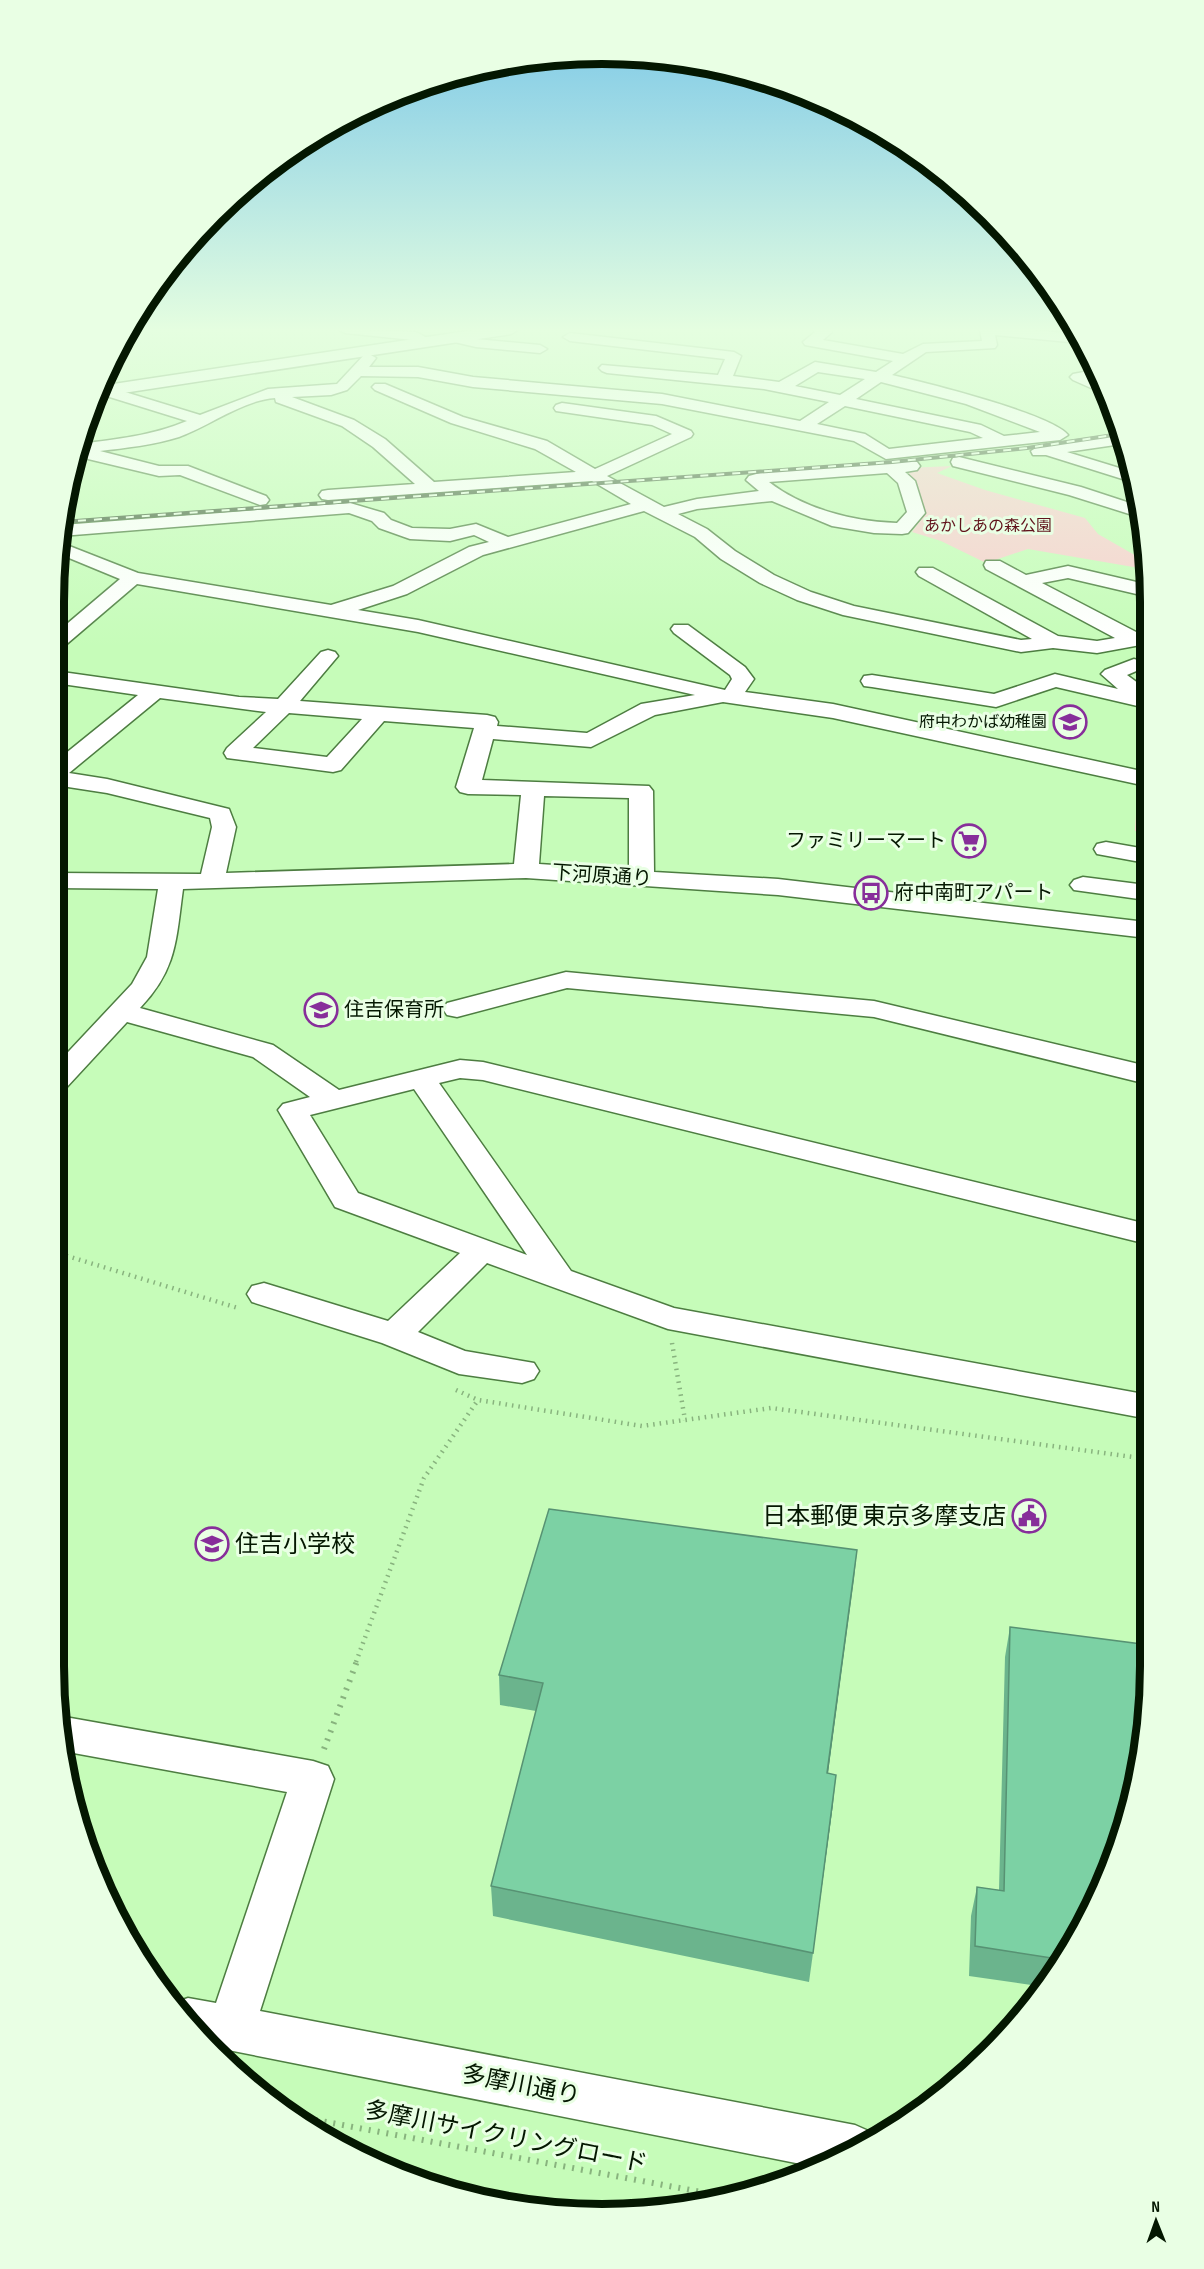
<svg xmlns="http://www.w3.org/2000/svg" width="1204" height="2269" viewBox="0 0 1204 2269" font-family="'Sofia Sans Condensed','Noto Sans JP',sans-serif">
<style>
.green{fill:#f9cfce}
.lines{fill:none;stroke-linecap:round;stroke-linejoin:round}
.minor-casing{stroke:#4d7d41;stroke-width:3}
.major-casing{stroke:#4d7d41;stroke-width:3}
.path-far1{stroke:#88b37e;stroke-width:4.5;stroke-dasharray:1.5 5;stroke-linecap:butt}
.path{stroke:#88b37e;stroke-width:6;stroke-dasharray:2 7;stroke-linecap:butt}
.minor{fill:#fff;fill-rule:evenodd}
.major{fill:#fff;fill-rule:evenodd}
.rail-casing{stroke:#45643f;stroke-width:4}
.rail{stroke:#e9ffe4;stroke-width:2;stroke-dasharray:8;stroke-linecap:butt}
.wall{fill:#6bb48d}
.shaded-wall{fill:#579273}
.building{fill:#7cd1a4;stroke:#579273;stroke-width:1.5}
.labels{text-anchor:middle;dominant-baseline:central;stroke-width:6;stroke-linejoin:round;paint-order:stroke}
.far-park-label{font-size:16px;fill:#61141c;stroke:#e9ffe4}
.far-poi-label{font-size:16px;fill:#041701;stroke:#e9ffe4;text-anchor:end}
.poi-label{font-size:20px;fill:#041701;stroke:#e9ffe4;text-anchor:start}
.street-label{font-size:20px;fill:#041701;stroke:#e9ffe4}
.near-poi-label{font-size:24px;fill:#041701;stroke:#e9ffe4;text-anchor:end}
.near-street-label{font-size:24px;fill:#041701;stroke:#e9ffe4}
.rim{fill:none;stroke:#041701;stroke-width:8}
</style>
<rect width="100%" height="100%" fill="#c6fcb9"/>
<path class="green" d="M952,466L937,473L985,490L1085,518L1098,534L1145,561V569L1028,549L986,563L941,541L912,532L924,515L907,468Z
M1144,785H1146V833L1135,831L1137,798Z"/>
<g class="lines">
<g class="minor-casing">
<path id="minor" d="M338,329L416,332L435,342L428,346L413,340L345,333Z
M812,329H830L832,332L823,340L903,354L923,344L982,341L980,329H1021L1075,334L1080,343L995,335L997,345L995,348L926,352L892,375C923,382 1052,414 1068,435L1060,440L886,459L854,441L662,404L473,387L418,377L361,376L347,390L331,395L292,397L354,420L385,439L434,482L576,472L535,449L451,423L375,390L372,387L375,384H385L463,417L547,441L595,469L672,434L652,425L556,411L554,408L556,405L562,403L656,416L691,431L693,434L691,437L607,476L664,507L697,499L759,491L746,480L749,476L760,473L911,461L917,462L920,466L917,470L905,472L915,481L925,513L908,533L902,534L874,533L832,526L772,501L697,509L678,514L707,529L735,551L774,575L811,592L854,606L1021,640L1032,639L919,576L916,572L919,568H933L1058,636L1097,641L1115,638L986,569L984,565L986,561H1000L1026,575L1068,566L1145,584V596L1068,578L1042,583L1138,633L1146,632V644L1097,653L1053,648L1021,652L843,615L797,600L760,583L721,559L695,537L644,511L483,555L407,594L358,610L418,620L725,690L732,679L730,675L674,633L671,629L674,625H688L745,667L754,679L745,692L833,704L1146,772V786L833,718L723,702L655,715L591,747L493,739L482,780L649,786L653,791L654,872L778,879L1146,922L1147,938L778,895L526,878L183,889C176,940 177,969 140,1008L273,1045L339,1090L460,1060L483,1062L1147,1224V1244L483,1080L460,1078L439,1083L571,1271L674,1308L1138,1393L1148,1392V1416L1138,1417L668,1329L487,1263L418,1332L465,1351L534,1363L539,1371L534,1379L522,1383L459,1374L382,1343L252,1302L247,1294L252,1286L264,1283L388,1321L460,1253L335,1207L278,1110L283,1104L310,1097L253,1057L127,1022L65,1089L55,1092V1066L132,984L147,957L158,889L55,888V873L201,874L212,827L210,818L107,793L55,785V762L138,695L55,683V671L239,697L278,699L321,652L328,650L335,652L338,656L300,701L487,715L495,717L498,722L497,726L587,733L641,704L695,695L418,632L137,584L62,648L55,650V634L120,579L57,553L59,542L138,573L331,605L393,586L469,547L489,542L474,535L450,541L410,539L379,528L372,521L349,513L61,536L62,525L350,503L384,513L391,520L412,528L450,529L476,524L508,537L631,504L592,481L328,500L322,499L319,495L322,491L328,490L415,484L373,447L342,426L276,402L275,398C243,400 209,426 179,437C153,445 126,448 100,451L159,466H188L266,496L269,500L266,504L260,505L180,475L159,476L88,459L86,455L87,453L75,454L79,444C116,439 152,436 187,421L100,394L99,391L100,388H112L200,415L268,389L337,384L364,355L369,354L376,358L369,367H418L473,377L662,394L800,421L829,402L764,389L607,373L602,371L599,368L602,365L718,375L725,359L570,341L563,337L570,333L734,352L741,356L733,376L779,382L815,362L876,372L893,361L805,345L803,342L815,332ZM818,372L865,379L840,395L795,386ZM881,382L966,404L1040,432L1004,436L981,425L856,399ZM845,406L970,432L983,438L889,449L865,434L817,424ZM887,473L898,483L907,512L897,523C854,522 804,509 769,482ZM160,698L266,712L227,748L224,753L227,758L333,772L341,770L384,721L474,728L456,787L460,792L468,794L521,795L514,864L226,873L236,827L229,809L107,779L69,773ZM289,713L362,719L327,757L253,748ZM544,796L629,798V870L539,864ZM414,1089L527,1255L358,1193L310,1115Z
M455,334L476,339L540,345L547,349L540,353L476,347L450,341L448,338Z
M1095,370L1100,378L1096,379L1102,382L1109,393L1100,392L1073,380L1070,377L1073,374Z
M1120,434L1122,444L1067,452L1129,471L1132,482L1046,455H1033L1031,451L1039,446Z
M959,457L1081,487L1139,506L1142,518L1069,495L953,466L951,462L953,458Z
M1134,659L1141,661L1144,665L1141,669L1127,675L1146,689V708L1056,687L996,707L872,687L864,686L861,681L864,676L872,675L994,694L1055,674L1118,689L1101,674L1105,670Z
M1106,842L1146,849V863L1097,854L1094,849L1097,844Z
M1083,877L1146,885V900L1074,890L1070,885L1074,880Z
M566,972L874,1001L1147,1066V1084L874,1017L567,988L457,1017L447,1015L443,1009L447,1003Z
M65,1717L313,1761L328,1766L334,1779L260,2011L855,2125L873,2133L875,2139L821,2168L218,2048L171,2004L188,1998L216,2003L287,1792L68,1752L62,1718Z"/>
</g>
<g class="major-casing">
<path id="major" d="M480,329H519L511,334L97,397L100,386Z"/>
</g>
<path class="path-far1" d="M54,1252L238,1308
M672,1343L685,1420
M456,1390L478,1400L642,1426L771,1408L1148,1459
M356,1662L424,1478L478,1400"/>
<path class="path" d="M324,1749L357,1661
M289,2115L717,2195"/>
<use href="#minor" class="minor"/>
<use href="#major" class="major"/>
<g class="rail-casing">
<path id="rail" d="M62,522L892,462L1027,448L1120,434"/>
</g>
<use href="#rail" class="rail"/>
</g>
<path class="wall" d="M857,1550L828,1773L833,1804L809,1982L493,1916L491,1886L536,1711L500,1705L499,1675Z
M1010,1627L1093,1910L1038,1986L969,1976L971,1916L977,1887L999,1890L1005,1657Z"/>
<path class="shaded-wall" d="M857,1550L854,1579L824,1803L827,1773Z
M836,1775L833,1804L809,1982L813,1953Z"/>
<path class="building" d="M549,1509L857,1550L827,1773L836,1775L813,1953L491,1886L543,1683L499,1675Z
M1010,1627L1149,1645V1702L1131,1809L1093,1910L1058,1959L975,1946L977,1887L1004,1891Z"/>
<linearGradient id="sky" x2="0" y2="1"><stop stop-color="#77c6e8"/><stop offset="0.51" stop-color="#e5fee0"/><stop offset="1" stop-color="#e5fee0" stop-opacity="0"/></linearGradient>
<rect width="1204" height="647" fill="url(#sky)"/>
<defs>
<g id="school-ring" transform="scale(1.725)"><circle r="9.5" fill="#e9ffe4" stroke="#872e9a" stroke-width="1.5"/><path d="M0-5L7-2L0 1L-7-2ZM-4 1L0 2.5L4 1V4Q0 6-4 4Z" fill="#872e9a"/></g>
<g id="supermarket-ring" transform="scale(1.725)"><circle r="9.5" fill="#e9ffe4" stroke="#872e9a" stroke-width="1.5"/><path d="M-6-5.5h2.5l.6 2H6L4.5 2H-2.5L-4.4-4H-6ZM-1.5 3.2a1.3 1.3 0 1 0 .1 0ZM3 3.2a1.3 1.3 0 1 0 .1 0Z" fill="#872e9a"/></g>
<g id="bus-ring" transform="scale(1.725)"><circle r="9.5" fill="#e9ffe4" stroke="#872e9a" stroke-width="1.5"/><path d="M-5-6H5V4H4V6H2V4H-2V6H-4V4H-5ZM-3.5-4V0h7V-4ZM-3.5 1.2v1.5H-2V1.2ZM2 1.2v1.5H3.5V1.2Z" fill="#872e9a"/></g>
<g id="civic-ring" transform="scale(1.725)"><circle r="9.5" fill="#e9ffe4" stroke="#872e9a" stroke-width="1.5"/><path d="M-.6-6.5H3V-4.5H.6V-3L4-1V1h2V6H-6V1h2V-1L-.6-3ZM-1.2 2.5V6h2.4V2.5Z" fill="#872e9a"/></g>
</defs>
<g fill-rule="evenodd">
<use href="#school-ring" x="1070" y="722"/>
<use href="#supermarket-ring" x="969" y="841"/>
<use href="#bus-ring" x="871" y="893"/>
<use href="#school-ring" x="321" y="1010"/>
<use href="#civic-ring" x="1029" y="1516"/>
<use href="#school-ring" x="212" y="1544"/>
</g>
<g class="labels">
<g class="far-park-label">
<text x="988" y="526">あかしあの森公園</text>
</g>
<g class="far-poi-label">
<text x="1047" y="722">府中わかば幼稚園</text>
</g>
<g class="poi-label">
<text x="946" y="841" text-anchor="end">ファミリーマート</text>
<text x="894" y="893">府中南町アパート</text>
<text x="344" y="1010">住吉保育所</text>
</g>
<g class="street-label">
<text transform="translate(602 876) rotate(4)">下河原通り</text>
</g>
<g class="near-poi-label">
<text x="1006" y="1516">日本郵便 東京多摩支店</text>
<text x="235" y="1544" text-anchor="start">住吉小学校</text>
</g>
<g class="near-street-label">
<text transform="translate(521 2085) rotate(11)">多摩川通り</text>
<text transform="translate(506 2137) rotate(11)">多摩川サイクリングロード</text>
</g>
</g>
<path d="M0 0H1204V2269H0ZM602 64H602A538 538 0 0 1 1140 602V1666A538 538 0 0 1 602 2204H602A538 538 0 0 1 64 1666V602A538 538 0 0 1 602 64Z" fill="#e9ffe4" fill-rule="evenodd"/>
<path class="rim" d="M602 64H602A538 538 0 0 1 1140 602V1666A538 538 0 0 1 602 2204H602A538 538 0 0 1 64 1666V602A538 538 0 0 1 602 64Z"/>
<g transform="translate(1156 2221) rotate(359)" stroke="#e9ffe4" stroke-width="4.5" paint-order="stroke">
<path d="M0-4.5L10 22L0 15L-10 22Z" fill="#041701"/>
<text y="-9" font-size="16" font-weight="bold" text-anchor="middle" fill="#041701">N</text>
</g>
</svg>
